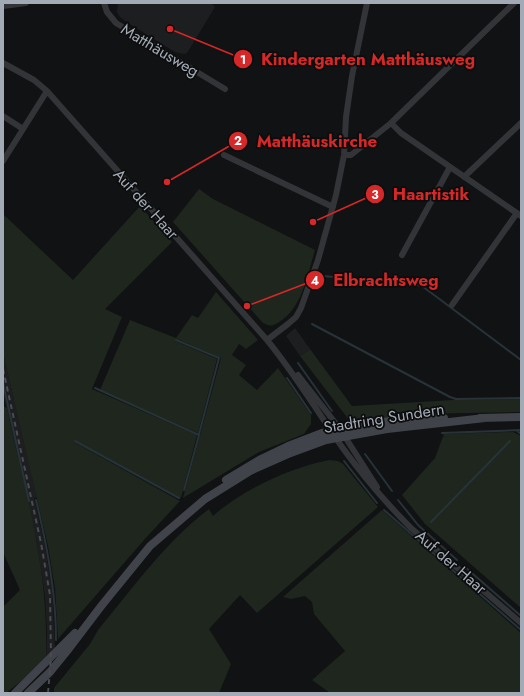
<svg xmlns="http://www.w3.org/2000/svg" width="524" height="696" viewBox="0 0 524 696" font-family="Jost,sans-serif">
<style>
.built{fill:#1d1e20}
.green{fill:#1e261e}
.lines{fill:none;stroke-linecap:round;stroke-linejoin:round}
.stream{stroke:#273338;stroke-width:2}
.street{stroke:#323438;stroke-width:6}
.secondary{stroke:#404349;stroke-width:8}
.rail{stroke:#494c52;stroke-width:2;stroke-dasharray:5 4;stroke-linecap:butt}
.labels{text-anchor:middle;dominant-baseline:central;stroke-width:3.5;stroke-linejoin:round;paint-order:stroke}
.street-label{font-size:16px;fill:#a2aab5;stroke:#0d0d0e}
.leader{fill:none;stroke:#d62828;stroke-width:1.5}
.callout-dot{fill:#d62828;stroke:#0d0d0e;stroke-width:1.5}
.mark-label{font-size:12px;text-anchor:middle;font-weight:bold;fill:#fff}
.callout-label{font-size:17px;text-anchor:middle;font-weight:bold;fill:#d62828;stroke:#0d0d0e;stroke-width:3.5;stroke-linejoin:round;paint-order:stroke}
</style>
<rect width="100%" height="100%" fill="#111213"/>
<path class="built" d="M118,3H211L215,7L187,53L184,54L175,52L128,23L120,17L117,12Z
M295,328L310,349L300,356L286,336Z
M3,353L37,497L34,498L44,542L52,588L55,649L46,657L47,632L45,597L37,544L3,392Z"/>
<path class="green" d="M199,189L213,199L315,250C308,273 302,309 279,322C273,326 269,327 262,322L173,222Z
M140,206L172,242L105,309L122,317L92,389L197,435L181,498L74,440V442L180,501L144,540L58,639L55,588L48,546L3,353V214L73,280Z
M216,292L258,340L246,349L239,344L232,355L246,365L239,375L257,390L278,368L311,415V424L304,434L259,452L183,498L221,358L177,339L175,341L217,359L198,433L100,390L130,320L176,338L192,315L198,318Z
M310,349L352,406L452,400L521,399V412L412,414L366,420H349L300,356Z
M3,406L7,408C16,454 30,499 37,545C44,582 47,619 46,657L28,676L6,693H3V607L20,590L3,552Z
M513,432L521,436V608L425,524L402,495L435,458L444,434Z
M329,460L338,461L343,464L378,507L257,613L240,595L209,629L231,664L219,693H54V688L90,644L98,630C133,588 165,542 209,509L213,516C241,490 292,467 329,460Z
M382,510L521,633V693H330L312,680L345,651L314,614L312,602L305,596L291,599L283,597Z"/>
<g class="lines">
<path class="stream" d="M323,276L412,284L422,286L521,360
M312,324L450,397L456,399L521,398
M176,340L219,358L199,434
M298,363L332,411
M287,378L311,413
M3,383L29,501
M95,388L199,435L184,490
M516,430L521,434
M442,433L521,430
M75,441L179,498
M365,454L392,491
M344,461L377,503
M36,500C47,546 56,592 56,640
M398,500L418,525L457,560
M384,510L521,630
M431,522L510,441
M465,567L521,616"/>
<path class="street" d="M104,3L107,12L116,23L225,89
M3,6L26,3
M3,63L34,80L47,91L267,340C295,374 317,411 342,447C363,476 386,503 411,528L521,623
M3,116L23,129
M391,123L401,133L521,216
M224,155L333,207
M344,155H351L391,123L514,3
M3,161L47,91
M464,177L521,123
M402,255L450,167
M452,305L517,213
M267,340L288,324L296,317L301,308L318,260L336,195L344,155L346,117L352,76L367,3
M298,375L340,429L377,487"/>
<path class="secondary" d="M480,418L521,417
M226,480L261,459L288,446L322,433L395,420L444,418
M15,693L75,633
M28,693L50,672L67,651L102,605L150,546L205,499L250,471L288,454L326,440L387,429L485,418"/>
<path class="rail" d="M3,369L41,543L50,595L51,658L48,693"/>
</g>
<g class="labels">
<g class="street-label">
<text transform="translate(160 50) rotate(31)">Matthäusweg</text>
<text transform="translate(146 204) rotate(48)">Auf der Haar</text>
<text transform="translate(384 418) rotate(-9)">Stadtring Sundern</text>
<text transform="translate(451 562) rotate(41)">Auf der Haar</text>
</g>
</g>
<path class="leader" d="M170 29L243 59M167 182L238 141M313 222L375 194M247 306L315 280"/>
<g class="callout-dot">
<circle cx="170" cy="29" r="4"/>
<circle cx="167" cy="182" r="4"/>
<circle cx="313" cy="222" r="4"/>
<circle cx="247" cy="306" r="4"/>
<circle cx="243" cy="59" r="10"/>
<circle cx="238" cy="141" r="10"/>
<circle cx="375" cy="194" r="10"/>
<circle cx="315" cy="280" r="10"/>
</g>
<g class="mark-label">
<text x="243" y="64">1</text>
<text x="238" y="145">2</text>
<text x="375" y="199">3</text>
<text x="315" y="285">4</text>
</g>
<g class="callout-label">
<text x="368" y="65">Kindergarten Matthäusweg</text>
<text x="317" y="147">Matthäuskirche</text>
<text x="431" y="200">Haartistik</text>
<text x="386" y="286">Elbrachtsweg</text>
</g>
<rect width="524" height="696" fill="none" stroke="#a2aab5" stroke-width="8"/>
</svg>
